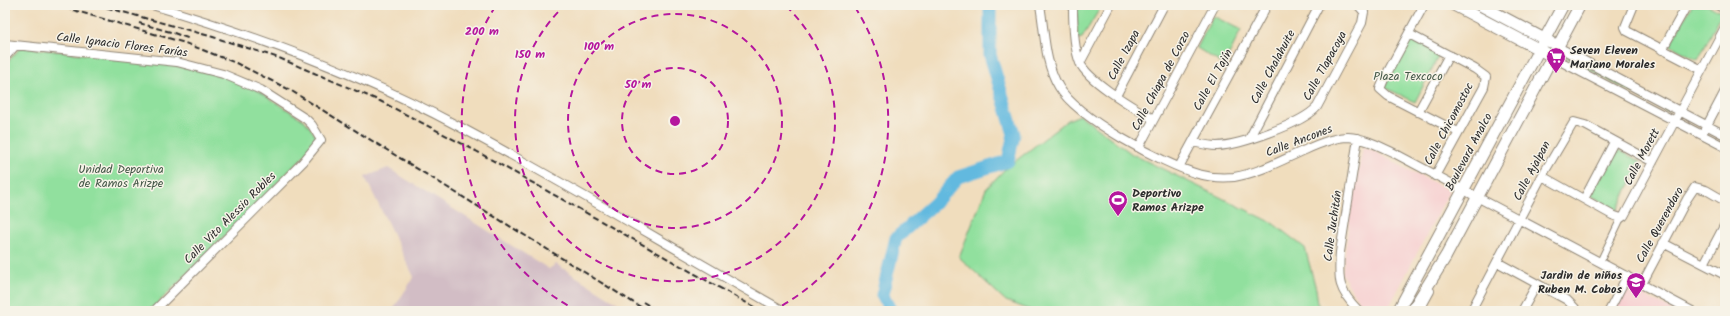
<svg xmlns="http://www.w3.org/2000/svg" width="1730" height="316" viewBox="0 0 1730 316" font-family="Kalam,sans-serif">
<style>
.built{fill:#f7cfd0}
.industrial{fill:#d2bdc5}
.green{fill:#91e09e;stroke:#5e8664}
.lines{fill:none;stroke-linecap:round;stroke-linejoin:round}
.river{stroke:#62b9df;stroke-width:13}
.pedestrian-casing{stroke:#8e8474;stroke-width:8}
.minor-casing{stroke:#8e8474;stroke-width:10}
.tertiary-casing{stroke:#8e8474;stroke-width:13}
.pedestrian{stroke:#fff;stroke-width:6}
.minor{stroke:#fff;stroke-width:8}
.tertiary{stroke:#fff;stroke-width:11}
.rail{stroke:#2b2b2b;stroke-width:2;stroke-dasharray:6 3;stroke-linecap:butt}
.ring{fill:none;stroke:#b5179e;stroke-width:2;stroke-dasharray:7 5}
.labels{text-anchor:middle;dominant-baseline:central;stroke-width:3;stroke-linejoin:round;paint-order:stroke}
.street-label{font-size:12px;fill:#2b2b2b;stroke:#f7f3e8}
.poi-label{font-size:12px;font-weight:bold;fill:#2b2b2b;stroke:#f7f3e8;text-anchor:start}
.park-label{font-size:12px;fill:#445848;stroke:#f7f3e8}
.centre{fill:#b5179e;stroke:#f7f3e8;stroke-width:2}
.ring-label{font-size:12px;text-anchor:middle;font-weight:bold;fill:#b5179e;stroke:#f7f3e8;stroke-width:3;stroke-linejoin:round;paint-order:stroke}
</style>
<rect width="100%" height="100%" fill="#f7f3e8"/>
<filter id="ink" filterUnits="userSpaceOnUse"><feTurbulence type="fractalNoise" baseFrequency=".025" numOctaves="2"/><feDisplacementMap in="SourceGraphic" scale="8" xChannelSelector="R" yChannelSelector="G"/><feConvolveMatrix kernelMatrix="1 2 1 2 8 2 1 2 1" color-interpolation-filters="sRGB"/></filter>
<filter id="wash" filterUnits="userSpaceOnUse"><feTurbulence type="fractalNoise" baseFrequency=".012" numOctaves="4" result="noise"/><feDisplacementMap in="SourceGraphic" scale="16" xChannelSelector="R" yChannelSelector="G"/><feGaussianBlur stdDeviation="0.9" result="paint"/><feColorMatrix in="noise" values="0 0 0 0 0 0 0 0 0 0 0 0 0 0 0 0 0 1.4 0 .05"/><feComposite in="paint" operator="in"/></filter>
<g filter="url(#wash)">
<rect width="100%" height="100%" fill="#f0ddbd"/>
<path class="built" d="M1363,147L1368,148L1418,175L1450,190L1387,311H1369L1361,306L1342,274L1351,207Z
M1628,287L1674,311H1614Z"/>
<path class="industrial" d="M388,168L549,269L556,264L618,303L613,311H392L414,277L365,177Z"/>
<path class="green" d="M1076,5H1102L1082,38L1078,39Z
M1692,5H1708L1722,13L1698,60L1670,45Z
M1213,16L1241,30L1224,65L1197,48Z
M1410,36L1440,53L1415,102L1384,87Z
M21,47L167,64L218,74L254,88L305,121L319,140L310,150L150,311H5V65Z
M1558,51L1666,107L1669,111H1666L1559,54Z
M1080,115L1132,154L1271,222L1305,248L1316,289L1319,311H1033L1006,301L959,257L986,189L1004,170L1068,120Z
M1615,148L1641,162L1617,210L1590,195Z"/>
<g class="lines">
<path class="river" d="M891,311L882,295L896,238L935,203L958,177L1008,161L1014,134L990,55V5"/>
</g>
</g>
<g filter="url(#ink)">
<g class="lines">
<g class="pedestrian-casing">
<path id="pedestrian" d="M1600,262L1621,218"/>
</g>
<g class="minor-casing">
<path id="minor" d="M152,5C257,36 361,74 458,126C568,184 675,250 784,311
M1040,5C1045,33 1044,62 1059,87C1077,118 1163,164 1198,174C1209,177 1223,178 1234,177C1259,173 1282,160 1305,150C1318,144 1334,137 1348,137C1365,138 1379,146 1394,153L1692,311
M1073,5C1073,21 1074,49 1080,63C1089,82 1135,108 1153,119
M1424,5L1385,77L1380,89L1388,96L1458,132
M1634,5L1625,27L1627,31L1702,70
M1717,5L1725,9
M1409,34L1475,69L1486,77L1484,87L1435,176
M5,44L177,62L223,74L261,90L306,119L312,125L321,140L303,162L154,311
M1558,47L1725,135
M1662,50L1687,5
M5,57L16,45
M1552,57L1725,147
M1080,63L1111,5
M1116,96L1164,5
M1418,112L1449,55
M1705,129L1725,91
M1358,138L1340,252C1338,281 1338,290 1359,311
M1249,139L1319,5
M1193,142C1201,144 1209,146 1217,146C1240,145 1302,124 1317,107L1362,23L1364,12L1358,5
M1139,147L1215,5
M1179,167L1267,5
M1542,176L1612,215L1621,218L1624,216L1725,27
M1584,199L1614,142
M1663,243L1725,275
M1497,262L1567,300L1575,308L1574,311
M1704,264L1725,224
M1642,284L1687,199L1695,187L1706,190L1725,201
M1419,311L1430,291
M1471,311L1542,176L1574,122L1585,125L1653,162
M1522,311L1537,284
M1609,311L1627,276"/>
</g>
<g class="tertiary-casing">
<path id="tertiary" d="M1454,5L1546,53
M1480,5L1550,42
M1398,311L1563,5
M1412,311L1446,256L1580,5"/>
</g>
<use href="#pedestrian" class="pedestrian"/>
<use href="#minor" class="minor"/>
<use href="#tertiary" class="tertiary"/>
<path class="rail" d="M56,5L185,43L236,63L290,90L647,311
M98,5L213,37L279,58L380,101L476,151L761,311
M139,23L174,33L190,39
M643,302L658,311"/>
</g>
</g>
<g class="ring">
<circle cx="675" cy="121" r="53"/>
<circle cx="675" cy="121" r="107"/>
<path d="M786 6A160 160 0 1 1 564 6"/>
<path d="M578 311A213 213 0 0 1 495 7M855 7A213 213 0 0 1 772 311"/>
</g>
<defs>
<g id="supermarket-pin" transform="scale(1)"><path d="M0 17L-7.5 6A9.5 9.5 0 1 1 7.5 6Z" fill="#b5179e" stroke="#f7f3e8"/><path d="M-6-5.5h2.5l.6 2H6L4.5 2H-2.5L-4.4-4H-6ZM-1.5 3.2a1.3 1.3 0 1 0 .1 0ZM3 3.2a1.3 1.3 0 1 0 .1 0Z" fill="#fff"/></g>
<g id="stadium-pin" transform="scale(1)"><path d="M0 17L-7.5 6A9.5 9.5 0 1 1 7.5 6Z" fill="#b5179e" stroke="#f7f3e8"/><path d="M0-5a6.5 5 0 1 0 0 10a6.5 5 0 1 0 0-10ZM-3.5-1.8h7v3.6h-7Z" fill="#fff"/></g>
<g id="school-pin" transform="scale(1)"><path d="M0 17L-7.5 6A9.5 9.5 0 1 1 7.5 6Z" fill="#b5179e" stroke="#f7f3e8"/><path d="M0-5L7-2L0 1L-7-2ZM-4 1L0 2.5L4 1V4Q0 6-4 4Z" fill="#fff"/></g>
</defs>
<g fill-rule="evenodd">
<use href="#supermarket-pin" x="1556" y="57"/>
<use href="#stadium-pin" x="1118" y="200"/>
<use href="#school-pin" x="1636" y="282"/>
</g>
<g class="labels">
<g class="street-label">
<text transform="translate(122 45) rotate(7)">Calle Ignacio Flores Farías</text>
<text transform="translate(1124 55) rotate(-62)">Calle Izapa</text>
<text transform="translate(1325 66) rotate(-61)">Calle Tlapacoya</text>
<text transform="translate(1273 67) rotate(-62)">Calle Chalahuite</text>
<text transform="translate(1213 80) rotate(-61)">Calle El Tajín</text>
<text transform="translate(1161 81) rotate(-62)">Calle Chiapa de Corzo</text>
<text transform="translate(1449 124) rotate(-62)">Calle Chicomostoc</text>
<text transform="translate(1299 141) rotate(-21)">Calle Ancones</text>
<text transform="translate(1469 152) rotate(-62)">Boulevard Analco</text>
<text transform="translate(1642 157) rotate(-62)">Calle Morett</text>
<text transform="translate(1532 171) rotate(-62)">Calle Ajalpan</text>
<text transform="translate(230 218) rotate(-45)">Calle Vito Alessio Robles</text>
<text transform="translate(1660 225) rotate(-61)">Calle Querendaro</text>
<text transform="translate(1333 226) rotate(-82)">Calle Juchitán</text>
</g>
<g class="poi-label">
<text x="1570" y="50">Seven Eleven<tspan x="1570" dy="14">Mariano Morales</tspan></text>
<text x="1132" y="193">Deportivo<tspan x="1132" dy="14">Ramos Arizpe</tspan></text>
<text x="1622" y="275" text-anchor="end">Jardin de niños<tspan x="1622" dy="14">Ruben M. Cobos</tspan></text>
</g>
<g class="park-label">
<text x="1408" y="76">Plaza Texcoco</text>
<text x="121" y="169">Unidad Deportiva<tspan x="121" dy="14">de Ramos Arizpe</tspan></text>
</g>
</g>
<circle cx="675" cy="121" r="6" class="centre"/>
<g class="ring-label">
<text x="482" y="35">200 m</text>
<text x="599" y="50">100 m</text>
<text x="530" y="58">150 m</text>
<text x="638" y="88">50 m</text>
</g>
<rect width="1730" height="316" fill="none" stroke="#f7f3e8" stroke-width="20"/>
</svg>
